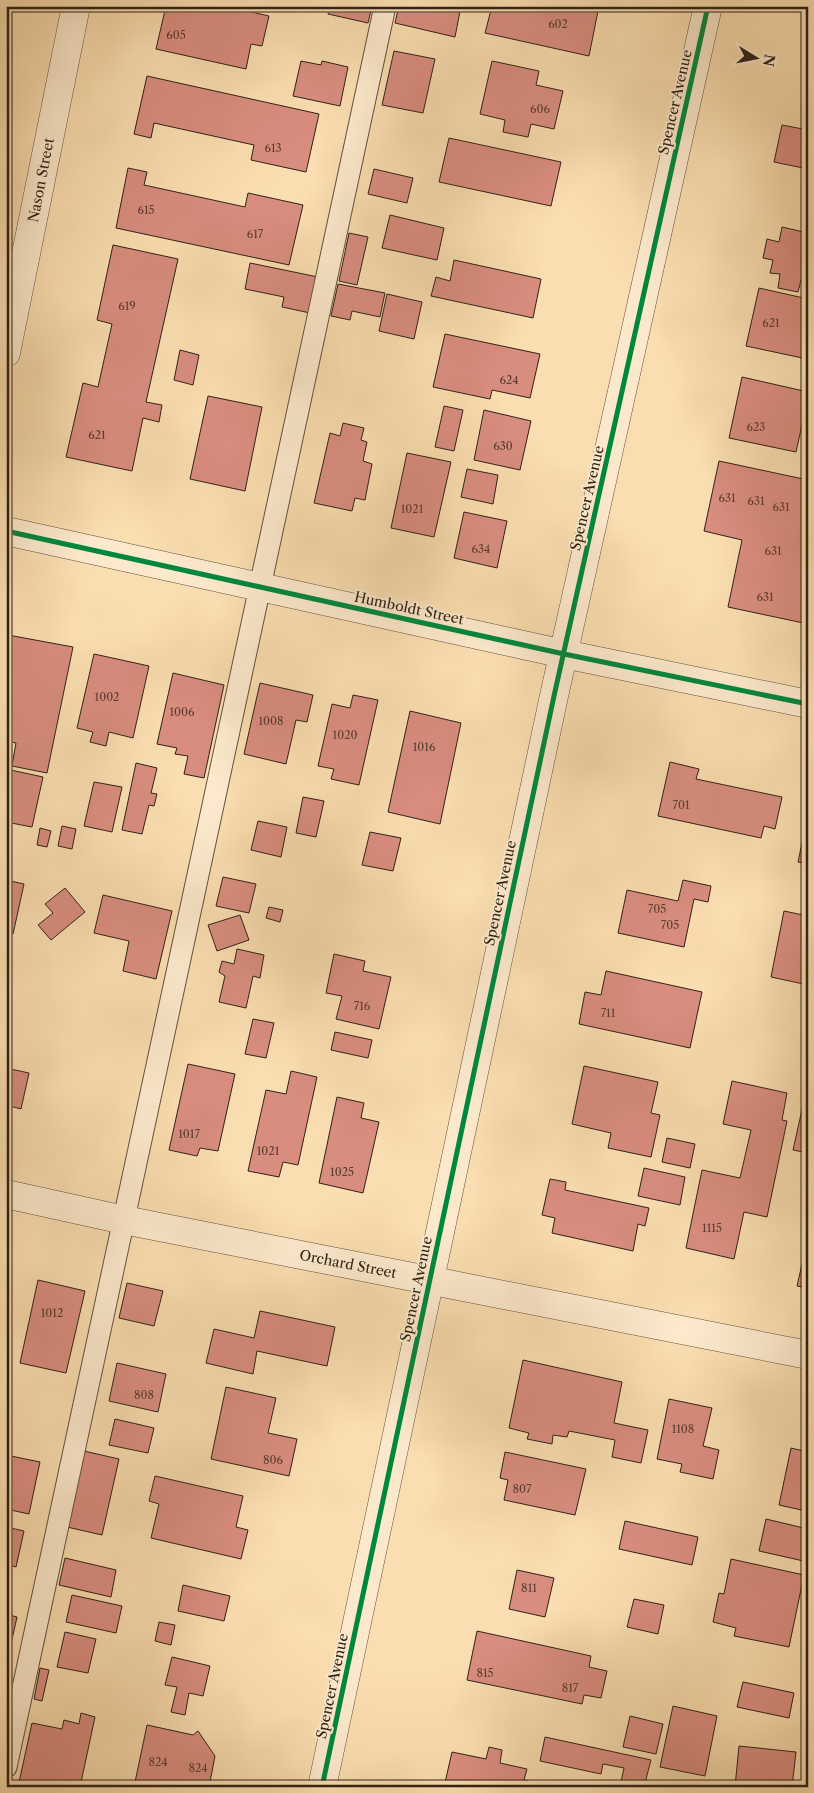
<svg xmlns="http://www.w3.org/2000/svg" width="814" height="1793" viewBox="0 0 814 1793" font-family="'Libre Caslon Text',serif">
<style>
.building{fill:#d98d7f;stroke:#2e2217}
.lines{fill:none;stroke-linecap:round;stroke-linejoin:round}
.service-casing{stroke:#61513d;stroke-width:23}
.minor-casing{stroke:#61513d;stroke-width:29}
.tertiary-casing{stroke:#61513d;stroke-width:29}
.service{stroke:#fce9cc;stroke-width:21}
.minor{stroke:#fce9cc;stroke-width:28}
.tertiary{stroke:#fce9cc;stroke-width:28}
.cycleway-casing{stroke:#fce9cc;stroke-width:8}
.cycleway{stroke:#00873e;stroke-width:5}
.labels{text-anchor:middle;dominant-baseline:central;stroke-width:4;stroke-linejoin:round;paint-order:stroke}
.number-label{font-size:11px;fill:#593d31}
.street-label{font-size:14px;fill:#2e2217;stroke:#fce9cc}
</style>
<rect width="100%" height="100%" fill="#faddb0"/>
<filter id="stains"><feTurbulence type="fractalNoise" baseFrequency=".004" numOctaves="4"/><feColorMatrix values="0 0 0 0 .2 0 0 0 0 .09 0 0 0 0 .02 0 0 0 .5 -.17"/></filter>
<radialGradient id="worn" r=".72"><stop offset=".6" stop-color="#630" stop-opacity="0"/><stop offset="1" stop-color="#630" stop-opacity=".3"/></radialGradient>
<path class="building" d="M166,6H225L269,16L262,46L251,44L246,69L156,49Z
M330,6H372L368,23L328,14Z
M399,6H461L455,37L395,23Z
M492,6H599L589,56L485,33Z
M394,51L435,59L423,113L382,105Z
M301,61L321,65L322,61L348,67L340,106L293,96Z
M492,61L539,71L536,85L563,91L554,129L531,124L528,137L503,132L505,120L480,114Z
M147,76L319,114L306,172L251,160L254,145L154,123L151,138L134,134Z
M808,101V119H804Z
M782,125L808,130V169L774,162Z
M449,138L561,162L551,206L439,182Z
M128,168L147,172L144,185L245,207L248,193L303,205L289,265L116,228Z
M374,169L413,178L407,203L368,194Z
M390,215L444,228L437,260L382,248Z
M782,227L808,233V281L801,280L798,292L778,288L780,274L770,273L773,260L763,258L767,239L779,242Z
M349,233L368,237L357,285L339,281Z
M113,245L178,259L146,402L162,405L159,422L143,418L132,471L66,457L83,383L98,387L112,324L97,320Z
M454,260L541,279L533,318L431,296L436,277L450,281Z
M250,263L318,277L310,313L282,307L284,297L245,289Z
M338,284L385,293L380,317L352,311L350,320L331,316Z
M759,288L808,299L807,359L746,346Z
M387,294L422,302L414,339L379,331Z
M445,334L540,354L530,398L492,390L490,399L433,387Z
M180,350L199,355L193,385L174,380Z
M742,377L808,392V398L796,452L729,438Z
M208,396L262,407L245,491L190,479Z
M444,406L463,410L454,451L435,447Z
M484,410L531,421L520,470L474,460Z
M343,423L364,428L361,440L367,442L363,461L372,464L365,500L355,498L352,511L314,503L330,433L340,436Z
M407,453L451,462L434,537L391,528Z
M719,461L808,480V624L728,607L742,540L704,531Z
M467,469L498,475L493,504L461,497Z
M464,512L507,521L497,568L454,558Z
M8,635L73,647L47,773L12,766L16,743L7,741L6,746Z
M94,654L149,666L133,738L109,732L106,746L90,742L93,732L77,728Z
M173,673L224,685L204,778L184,774L188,756L175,754L177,748L157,744Z
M260,683L313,695L307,722L296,720L286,764L244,754Z
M353,695L378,700L359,785L331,779L334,769L318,766L332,704L350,708Z
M410,711L461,723L440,824L388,812Z
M670,762L699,769L696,779L782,797L775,829L764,826L761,838L658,816Z
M136,763L157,768L151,793L157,794L154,806L149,805L142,834L122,830Z
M6,769L43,777L32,827L6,822Z
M94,782L122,787L112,832L84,826Z
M303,797L324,801L316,837L296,833Z
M808,814V864L798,862Z
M258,821L287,827L281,857L251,850Z
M62,826L76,829L72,849L58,846Z
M40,828L51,831L47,847L37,845Z
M370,832L401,838L393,871L362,865Z
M223,877L256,884L249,913L216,906Z
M6,880L24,884L13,934L6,932Z
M683,880L711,886L708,902L694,899L684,947L618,933L627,890L678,901Z
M65,888L85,912L51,940L38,925L53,913L45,904Z
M103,895L172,911L156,979L123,971L129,941L94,933Z
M269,907L283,910L280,922L266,918Z
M784,911L808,916V985L771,977Z
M240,915L249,940L217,951L208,925Z
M237,949L264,955L260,978L253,976L246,1008L219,1002L225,976L219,972L222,961L234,964Z
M334,954L365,961L363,971L391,977L379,1029L336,1019L342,996L326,993Z
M606,971L702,992L690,1048L579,1024L585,992L601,995Z
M253,1019L274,1023L266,1058L245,1054Z
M335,1032L372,1040L368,1058L331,1050Z
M188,1064L235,1074L218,1151L200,1148L197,1156L169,1150Z
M584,1066L658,1082L651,1113L660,1115L651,1157L608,1148L611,1133L572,1124Z
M6,1068L29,1073L21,1109L6,1105Z
M291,1071L317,1077L298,1165L283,1162L279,1177L248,1171L266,1090L286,1094Z
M732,1081L787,1093L782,1120L787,1121L767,1217L744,1212L734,1259L686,1248L702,1170L740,1178L751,1130L723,1124Z
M805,1096L808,1097V1153L793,1150Z
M337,1097L364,1103L361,1118L379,1122L363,1193L319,1183Z
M667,1138L695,1144L690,1168L662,1162Z
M644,1168L685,1177L680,1205L638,1196Z
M550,1179L566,1182L565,1190L649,1208L645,1226L638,1224L633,1251L552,1233L555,1218L542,1215Z
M808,1238V1288L797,1286Z
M38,1280L85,1291L66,1373L20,1363Z
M127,1283L163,1291L154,1326L119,1318Z
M260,1311L335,1327L327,1366L257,1351L253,1374L206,1363L214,1329L254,1338Z
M523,1360L622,1382L614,1423L648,1430L641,1463L612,1457L615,1440L569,1431L567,1437L553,1435L552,1444L527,1439L529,1433L509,1428Z
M117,1363L166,1374L158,1412L109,1401Z
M226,1387L276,1398L268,1433L297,1439L289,1476L211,1459Z
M669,1399L712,1408L703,1446L719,1450L713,1479L680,1472L682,1464L657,1459Z
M115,1419L154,1428L148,1453L109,1445Z
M791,1448L808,1452V1502L806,1511L779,1505Z
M84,1451L119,1459L102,1535L67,1527Z
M505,1452L586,1469L575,1515L504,1500L508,1480L500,1478Z
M6,1455L40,1462L29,1514L6,1509Z
M155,1476L243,1496L236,1527L248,1530L241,1559L151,1538L159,1504L149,1501Z
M766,1519L808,1529V1562L759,1551Z
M625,1521L698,1537L692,1565L619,1549Z
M6,1527L24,1531L16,1567L6,1564Z
M65,1558L116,1570L111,1597L59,1585Z
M731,1559L804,1575L789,1647L734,1636L736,1628L713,1622L719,1593L724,1594Z
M517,1570L554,1578L545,1617L509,1609Z
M183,1585L230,1596L224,1621L178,1611Z
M72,1595L122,1606L116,1633L66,1622Z
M634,1599L664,1605L658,1634L627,1627Z
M6,1614L17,1617L9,1653L6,1652Z
M159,1622L175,1625L171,1645L155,1641Z
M477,1631L591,1656L589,1667L607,1671L601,1698L584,1695L582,1704L467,1680Z
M65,1632L96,1639L88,1673L57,1667Z
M172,1657L210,1666L203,1696L189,1693L185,1715L171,1712L177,1687L165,1685Z
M40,1668L49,1670L42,1701L34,1699Z
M743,1682L794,1693L789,1718L737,1707Z
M673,1706L717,1716L705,1776L660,1767Z
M81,1713L95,1717L80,1787H18L32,1723L62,1729L64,1720L79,1724Z
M630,1716L663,1724L656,1754L623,1747Z
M147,1725L193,1735L198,1731L215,1756L209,1787H134Z
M545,1737L651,1760L644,1787L621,1782L624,1768L603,1764L601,1774L540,1761Z
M739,1746L796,1752L792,1787H735Z
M489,1747L502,1750L500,1763L527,1769L524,1780L541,1784V1787H444L452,1752L486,1759Z"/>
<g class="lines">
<g class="service-casing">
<path id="service" d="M6,1767L385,6"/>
</g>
<g class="minor-casing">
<path id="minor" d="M6,353L76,6
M6,1194L124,1220L808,1355"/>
</g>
<g class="tertiary-casing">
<path id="tertiary" d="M6,531L564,654L808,704
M322,1787L554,696L708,6"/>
</g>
<use href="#service" class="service"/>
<use href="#minor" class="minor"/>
<use href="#tertiary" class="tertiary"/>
<g class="cycleway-casing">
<path id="cycleway" d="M6,531L564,654L808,704
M322,1787L554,696L708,6"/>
</g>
<use href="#cycleway" class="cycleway"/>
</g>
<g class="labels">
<g class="number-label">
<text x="558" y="24">602</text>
<text x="176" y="35">605</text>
<text x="540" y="109">606</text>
<text x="273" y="148">613</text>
<text x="146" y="210">615</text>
<text x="255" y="234">617</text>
<text x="127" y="306">619</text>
<text x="771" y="323">621</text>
<text x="509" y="380">624</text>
<text x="756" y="427">623</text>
<text x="97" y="435">621</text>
<text x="503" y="446">630</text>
<text x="727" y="498">631</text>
<text x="756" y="501">631</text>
<text x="781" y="507">631</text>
<text x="412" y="509">1021</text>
<text x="481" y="549">634</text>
<text x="773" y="551">631</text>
<text x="765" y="597">631</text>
<text x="107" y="697">1002</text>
<text x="182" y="712">1006</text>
<text x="271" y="721">1008</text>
<text x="345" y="735">1020</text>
<text x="424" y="747">1016</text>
<text x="681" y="805">701</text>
<text x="657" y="909">705</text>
<text x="670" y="925">705</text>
<text x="362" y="1006">716</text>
<text x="608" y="1013">711</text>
<text x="189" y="1134">1017</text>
<text x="268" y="1151">1021</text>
<text x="342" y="1172">1025</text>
<text x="712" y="1228">1115</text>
<text x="52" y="1313">1012</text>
<text x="144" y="1395">808</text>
<text x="683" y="1429">1108</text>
<text x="273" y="1460">806</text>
<text x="522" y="1489">807</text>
<text x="529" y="1588">811</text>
<text x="485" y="1673">815</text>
<text x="570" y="1688">817</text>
<text x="158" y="1762">824</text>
<text x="198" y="1768">824</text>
</g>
<g class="street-label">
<text transform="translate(675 102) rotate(-77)">Spencer Avenue</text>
<text transform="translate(41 180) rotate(-79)">Nason Street</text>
<text transform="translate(587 498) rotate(-77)">Spencer Avenue</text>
<text transform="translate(409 608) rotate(12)">Humboldt Street</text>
<text transform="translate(500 893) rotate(-78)">Spencer Avenue</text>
<text transform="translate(348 1264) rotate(11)">Orchard Street</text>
<text transform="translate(416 1289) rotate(-78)">Spencer Avenue</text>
<text transform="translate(332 1686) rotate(-78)">Spencer Avenue</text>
</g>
</g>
<rect width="814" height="1793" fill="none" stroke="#faddb0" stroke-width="25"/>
<rect x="8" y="8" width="799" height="1778" fill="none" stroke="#2e2217" stroke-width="2.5"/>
<rect x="12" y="12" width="789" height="1768" fill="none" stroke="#2e2217"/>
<g transform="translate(756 58) rotate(100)" stroke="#fce9cc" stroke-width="4" paint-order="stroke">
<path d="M0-4L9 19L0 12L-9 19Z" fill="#2e2217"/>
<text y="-8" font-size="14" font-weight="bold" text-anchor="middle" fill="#2e2217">N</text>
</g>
<rect width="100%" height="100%" filter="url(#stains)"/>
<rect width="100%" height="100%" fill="url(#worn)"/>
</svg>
